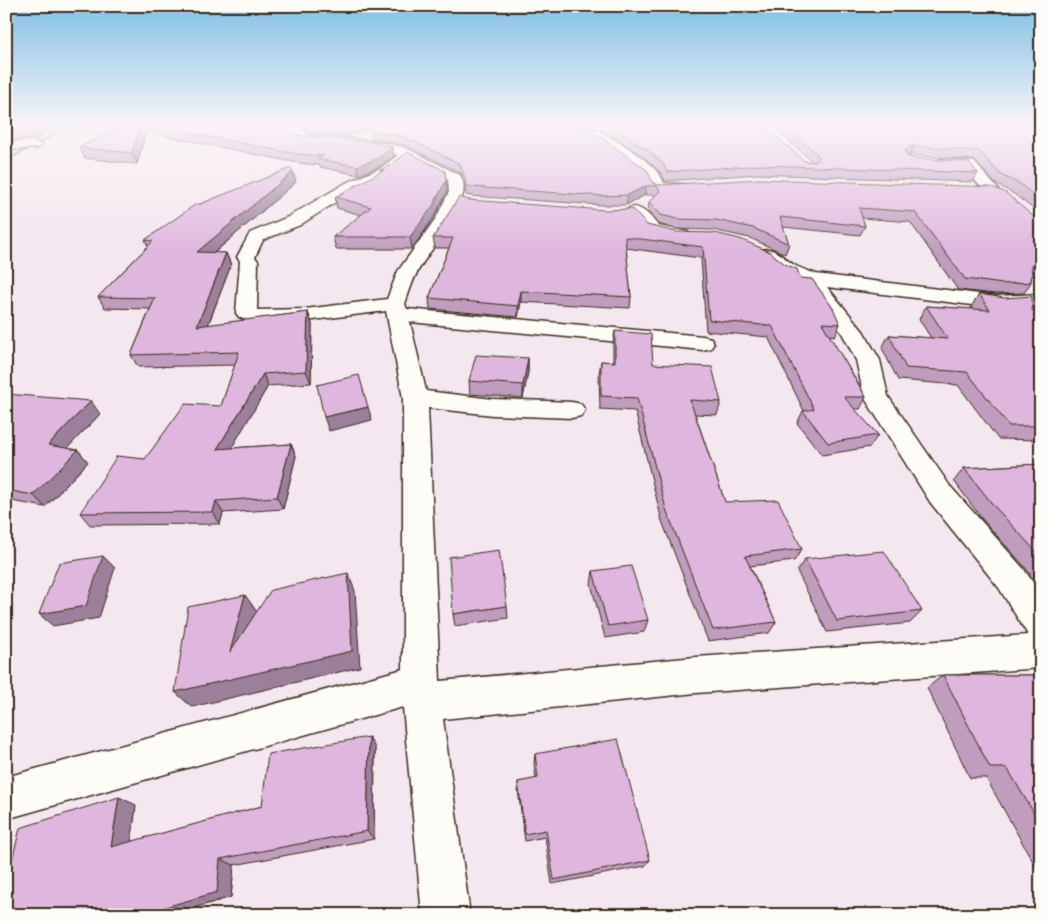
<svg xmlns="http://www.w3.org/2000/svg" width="1047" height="921" viewBox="0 0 1047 921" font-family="'Gochi Hand',sans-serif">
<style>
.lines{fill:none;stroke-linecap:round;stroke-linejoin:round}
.stream{fill:#668e93;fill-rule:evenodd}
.minor-casing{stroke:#3b2a1e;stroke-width:3}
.minor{fill:#fdfcf7;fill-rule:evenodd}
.wall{fill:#c09dbe;stroke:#3b2a1e}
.shaded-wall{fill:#9c7f9b;stroke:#3b2a1e}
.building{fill:#dfb6dd;stroke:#3b2a1e}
</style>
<rect width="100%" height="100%" fill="#f4e7ef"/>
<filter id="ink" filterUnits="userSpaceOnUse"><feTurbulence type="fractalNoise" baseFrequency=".02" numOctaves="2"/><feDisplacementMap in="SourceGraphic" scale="10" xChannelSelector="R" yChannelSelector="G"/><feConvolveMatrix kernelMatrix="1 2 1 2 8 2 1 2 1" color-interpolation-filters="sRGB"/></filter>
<g filter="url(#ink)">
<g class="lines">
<path class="stream" d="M68,125H74L6,162V159Z"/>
<g class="minor-casing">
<path id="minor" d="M292,125H304L303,131L309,135L373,141L404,147L460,175C477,199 429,249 418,271C412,281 409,293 405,304L407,309L703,336L711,338L714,343L711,348L703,350L410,322L426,391L493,399L572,402L581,404L585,410L581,416L572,418L493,415L428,408L440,681L696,657L1028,635L999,588L930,502L864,397L856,360L842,333L819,305L804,283L782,274L758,254L760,250C777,246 783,259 796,266C802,269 809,271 816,274L996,296L1041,294V306L996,308L827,287L863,331L880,360L888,396L950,486L1023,568L1041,594V668L696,693L443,719L470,915H422L403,707L6,819V777L403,669V398L386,311L305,321L252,322L239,317L236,313L240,261L237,257L250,233L288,217L346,183L381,168L398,155L373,149L305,143L300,142L289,132ZM408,160L448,180L449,192L436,218L398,271L387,299L305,309L257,310L258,261L255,257L263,240L300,225L356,189L391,174Z
M576,125C585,127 595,129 603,133C621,142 658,165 664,183L696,185L699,188L696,191L691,193L653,191L647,178L614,152L592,138L571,132L570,129L571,126Z
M34,141L41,145L39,148L6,150V142Z
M944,159L974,162L998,189L995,192H985L965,169L939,166L937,163L939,160Z
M635,207C646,210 651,217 658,226L688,232L691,236L688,240L682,241L646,234L627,212L629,208Z"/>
</g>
<use href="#minor" class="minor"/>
</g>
<path class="wall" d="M6,125H55L36,140L6,141Z
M125,125H291L289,128L297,135L392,147L394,156L380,166L359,175L320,167L319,165L298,163L150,133L147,128L137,164L85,158L79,148Z
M304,125H378L349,136L339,137L312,133L305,130Z
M601,125H762L804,161L813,162L770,125H1041V215L1014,194L996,184L974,160L910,155L907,156L978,173L973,182L757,174L665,181L661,173L646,159L619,140L601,130Z
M370,131L653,183L659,185L1041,223V276L1032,275L1031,282L1024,293L996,294L958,290L910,222L862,218L865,226L860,235L783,227L789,244L785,254L750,238L713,230L675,229L659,224L648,212L649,202L656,196L655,195H645L626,205H602L471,196L466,195L465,186L461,173L405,145L372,139Z
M380,170L445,171L447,192L434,217L412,249H336L333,237L361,215L337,208L335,197L381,173Z
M296,182L214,253H226L231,265L208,325L308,312L312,324L311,383L268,386L231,448L291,444L296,456L283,509L223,513L220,524L90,525L80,513L145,459L221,406L235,365L138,367L131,355L150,309L105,308L98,297L148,246L145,240L200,204Z
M469,200L647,225L800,278L840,324L835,336L829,335L866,397L860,409H854L878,435L870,447L822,455L797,423L803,411H804L768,337L706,331L701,258L626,248L631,297L630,308L521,302L518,317L430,309L429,298L449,248H435L433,238Z
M979,294L1032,310H1041V440L998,439L958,385L898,380L882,348L889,335L931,338L919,319L926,306L972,309L971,307Z
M615,331L653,364L721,402L717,415L695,414L725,502L802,549L794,561L750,566L776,622L769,633L708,641L662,521L635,411L600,409L599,374L601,361L613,362V343Z
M528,358V372L523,398L470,394L469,381Z
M6,394L100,414L67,448L78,450L88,462L45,507L6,500Z
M1041,464V590L1025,567L982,519L954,481L964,468Z
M805,559L922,611L910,623L827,632L797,571Z
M593,571L648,620L644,632L605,638L591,584Z
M507,606L508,618L455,626L453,614Z
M943,675H1041V876L986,778H970L927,688Z
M369,737L375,748L374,839L234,865L231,897L170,915H6L136,805L131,842L262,806Z
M535,754L650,860L645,866L552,884L545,837L525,841L518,790V782L536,779L534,763Z"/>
<path class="shaded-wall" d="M42,125H55L36,140L32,133Z
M141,125H146L147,128L137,164L132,153Z
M354,125H378L349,136L339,137L337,129Z
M914,146L910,155L905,156V151L909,147Z
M392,147L394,156L380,166L359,175L357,166Z
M293,172L296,182L202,263L197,252Z
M446,181L447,192L434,217L412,249L410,237Z
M646,186L645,195L626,205L628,195Z
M226,253L231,265L203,338L197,326Z
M521,291V302L518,317V306Z
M308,312L312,324L311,383L306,371Z
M528,358V372L523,398V385Z
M263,374L268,386L224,461L217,449Z
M91,401L100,414L58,458L48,445Z
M368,407L372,420L329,431L324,417Z
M291,444L296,456L283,509L277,497Z
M78,450L88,462L45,507L33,495Z
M216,501L223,513L220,524L213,512Z
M103,556L115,568L99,618L53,626L39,614Z
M348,573L355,591L360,667L192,707L175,692Z
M245,595L257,612L230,652Z
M369,737L375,748L374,839L367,831Z
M119,797L136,805L130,854L111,847Z
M220,859L234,865L231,897L170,915H138Z"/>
<path class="building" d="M6,125H42L32,133H6Z
M125,125H141L132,153L79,148Z
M147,125H286L297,135L371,142L392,147L379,158L357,166L317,159L324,156L296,154Z
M312,125H354L347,128L337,129Z
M381,125H564L575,127L592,131L647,170L653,183L659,185L760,179L992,187L1006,193L1041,223V265H1032L1031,282L1003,284L965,279L915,212L859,208L865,226L780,217L789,244L753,228L716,220L677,219L661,215L649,202L660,191L657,186H646L628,195L603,196L471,187L465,185L466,182L460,164L404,137L370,131Z
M607,125H762L804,161L815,162L819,158L816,153L782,125H1041V201L1020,184L1001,175L979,151L914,146L909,147L905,151L907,156L914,158L969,162L978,173L760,165L667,172L663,164L648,150L620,132Z
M408,152L445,171L446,181L433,206L410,237H333L371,207L335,197L384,170H380L391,165Z
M291,168L293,172L197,252L226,253L197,326L308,312L306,371L263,374L217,449L291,444L277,497L216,501L213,512L80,513L117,456L145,459L185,404L221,406L239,352L131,355L155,298L98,297L153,241L145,240L196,204H200Z
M459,197L469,200L604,210L632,209L647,225L677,232L715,233L740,239L770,252L785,264L797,269L800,278L812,279L833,308L840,324L822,323L866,397H844L878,435L828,443L803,411L814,409L772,326L709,320L703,247L625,237L631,297L521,291L518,306L429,298L453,238H433Z
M979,294L1005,298L1032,296V310H1041V426H1009L967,372L906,368L889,335L948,339L926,306L990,310Z
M615,331L651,334L653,364L712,367L721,402L690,400L725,502L778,500L802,549L745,556L776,622L713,630L666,509L637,398L601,396V361L615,362Z
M476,355L528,358L523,385L469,381Z
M359,375L368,407L324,417L317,385Z
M6,394L91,401L48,445L78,450L33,495L6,490Z
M1041,464V557L994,506L964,468Z
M499,550L507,606L453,614L449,557Z
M884,551L922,611L837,621L805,559Z
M103,556L86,606L39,614L59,563Z
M631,566L648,620L608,626L593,571Z
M348,573L352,651L175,692L188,607L245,595L230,652L271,590Z
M943,675H1041V825L1007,768H990Z
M369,737L367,831L220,859L217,892L138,915H6V885L20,828L119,797L111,847L262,806L268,754Z
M618,739L650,860L554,880L546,830L525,834L518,782L538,778L535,754Z"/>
</g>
<linearGradient id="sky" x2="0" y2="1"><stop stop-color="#7fc0e5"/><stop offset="0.49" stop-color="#faf4f8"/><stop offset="1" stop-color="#faf4f8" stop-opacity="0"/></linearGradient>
<rect width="1047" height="254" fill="url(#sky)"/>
<rect width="1047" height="921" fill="none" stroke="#fdfcf7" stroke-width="25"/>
<rect x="12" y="12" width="1022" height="896" fill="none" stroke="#3b2a1e" stroke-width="2" filter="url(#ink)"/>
</svg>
